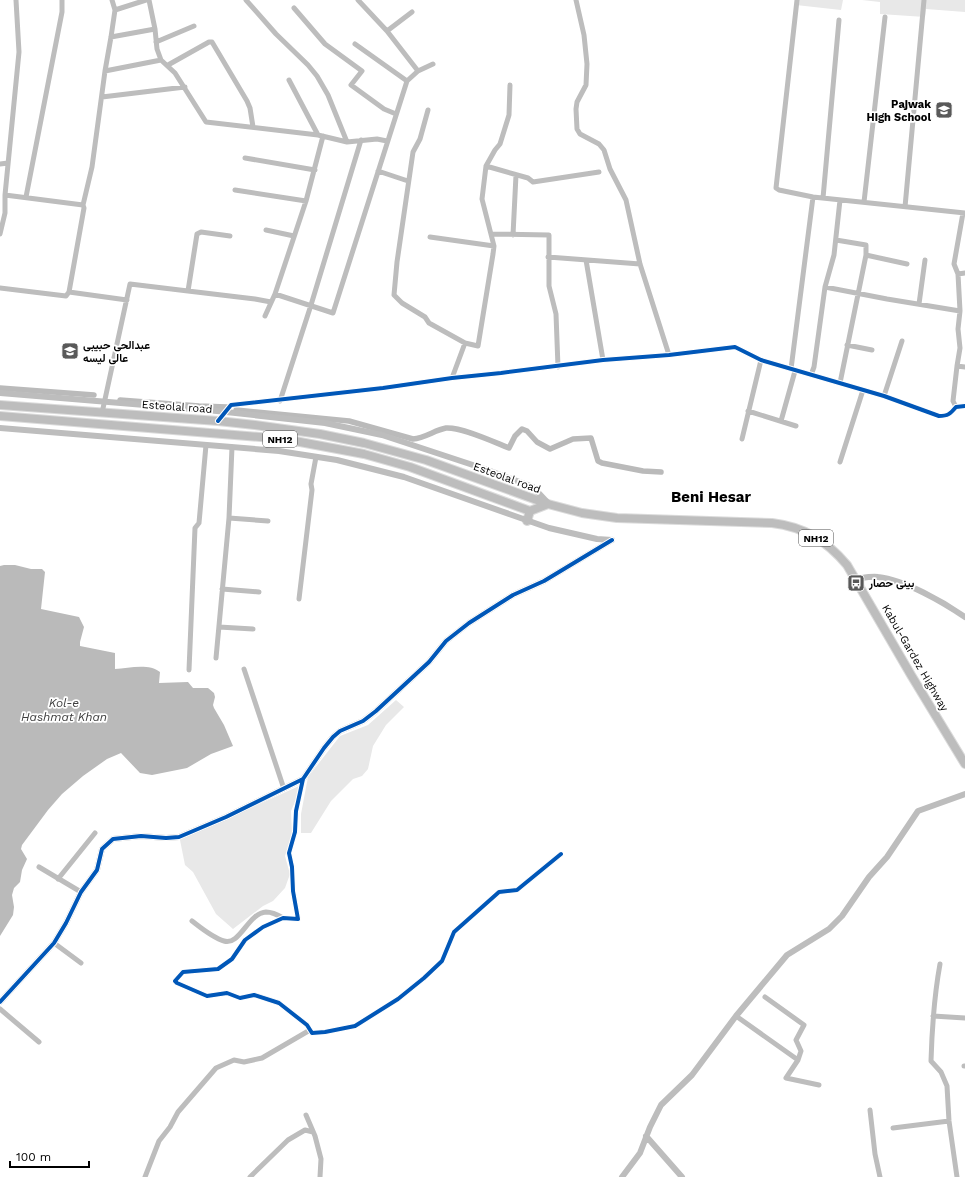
<svg xmlns="http://www.w3.org/2000/svg" width="965" height="1177" viewBox="0 0 965 1177" font-family="'Work Sans',Vazirmatn,sans-serif">
<style>
.green{fill:#e8e8e8}
.water{fill:#bababa}
.lines{fill:none;stroke-linecap:round;stroke-linejoin:round}
.canal{stroke:#bababa;stroke-width:5.5}
.trunk-casing{stroke:#dbdbdb;stroke-width:10}
.minor{stroke:#bdbdbd;stroke-width:5}
.tertiary{stroke:#bdbdbd;stroke-width:6}
.trunk{stroke:#bdbdbd;stroke-width:8}
.cycleway-casing{stroke:#fff;stroke-width:6}
.cycleway{stroke:#0057b8;stroke-width:4}
.labels{text-anchor:middle;dominant-baseline:central;stroke-width:3.5;stroke-linejoin:round;paint-order:stroke}
.shield{fill:#fff;stroke:#4c4c4c;stroke-width:1}
.shield-label{font-size:10px;font-weight:bold;fill:#000}
.poi-label{font-size:11px;font-weight:bold;fill:#000;stroke:#fff;text-anchor:start}
.street-label{font-size:11px;fill:#000;stroke:#fff}
.water-label{font-size:12px;font-style:italic;fill:#3e3e3e;stroke:#fff}
.district-label{font-size:15px;font-weight:bold;fill:#000;stroke:#fff}
</style>
<rect width="100%" height="100%" fill="#fff"/>
<path class="green" d="M797,0H843L841,10L796,5Z
M862,0H965V12L926,9L925,17L880,14V2Z
M396,700L404,707L386,725L373,746L368,769L362,776L353,779L331,801L311,833H301V814L308,777L340,736L368,725Z
M299,786L297,797L291,811L292,834L285,856L290,874L285,888L273,901L263,906L233,929L216,914L193,872L185,865L180,840Z"/>
<path class="water" d="M4,565H15L31,569H42L45,572L41,609L79,617L84,627L80,642V646L115,653V669C129,668 149,663 160,672L159,683L188,682L193,688H208L214,693L215,697L213,705L214,708L224,725L233,746L211,754L187,768L152,775L140,773L121,753L107,759L83,776L62,794L48,810L22,845L21,849L27,859L22,870L20,882L14,888L12,895L14,907L13,915L0,936V566Z"/>
<g class="lines">
<path class="canal" d="M0,388L94,395
M120,400L199,406L227,407
M236,410L349,421L413,439C425,438 435,430 446,428C462,427 494,442 509,448L515,436L522,429L527,431L537,442L550,449L573,439L591,438L598,461L602,463L643,471L661,472"/>
<g class="trunk-casing">
<path id="trunk" d="M0,405L218,421L255,425L320,434L364,443L426,460L548,504L582,513L617,518L772,523C804,527 826,540 847,565L911,675L965,764
M0,416L284,439L364,454L410,467L530,511L548,504
M527,521L530,511"/>
</g>
<path class="minor" d="M149,0L155,29L157,49L161,60L175,73L206,122L318,135L347,142L377,139L387,141
M246,0L276,34L308,65L317,76L328,95L347,142
M358,0L387,31L418,71
M576,0L584,35L587,64L586,85L577,102L576,109L577,129L580,134L599,144L604,150L610,169L626,200L640,264L669,355
M797,0L776,188L779,190L813,197L965,213
M294,8L325,44L362,71L351,85L384,109L396,114
M115,10L146,0
M387,31L412,12
M111,37L155,29
M156,42L194,26
M355,44L407,81
M168,65L209,42H212L247,101L250,108L253,127
M105,71L161,60
M289,80L318,135
M102,97L185,87
M428,110L420,139L413,152L397,262L394,295L402,303L425,317L429,323L465,343L478,346L493,254L494,246L482,199L486,166L495,150L500,144L509,115L510,85
M245,158L315,170
M0,164L8,163
M486,166L528,178L533,182L599,172
M378,171L408,181
M235,190L306,201
M5,195L83,205L84,208L69,292
M26,197L62,12V0
M823,198L839,20
M864,202L885,17
M83,205L92,167L105,71L111,37L115,10L112,0
M905,207L924,0
M266,230L294,236
M0,234L5,213V195L19,52L16,0
M491,234L549,235V286L556,314L558,367
M513,235L516,175
M230,236L201,232L197,234L188,291L255,299L271,302
M430,237L494,246
M836,240L866,245V255L840,383
M866,255L907,264
M548,257L640,264
M586,260L603,360
M958,274L965,273
M825,287L887,299L960,311
M0,288L66,296L69,292L127,300
M275,294L333,313L407,81L418,71L433,64
M919,304L925,260
M265,316L275,294L306,201L323,136
M847,345L872,350
M957,366L965,367
M791,369L813,197
M811,375L814,367L825,287L834,255L840,200
M452,378L465,343
M884,396L902,341
M280,401L311,305L361,140
M956,407L953,401L957,366L960,348L958,329L960,311L958,274L954,264L963,213
M748,411L796,426
M102,413L130,284L188,291
M218,421L231,405L383,388L452,378L501,373L603,360L669,355L735,347L761,360L884,396L939,416C948,416 950,414 956,407L965,406
M781,421L795,371
M742,439L761,360
M840,462L863,390
M229,518L268,521
M222,589L259,592
M299,599L312,490L311,484L316,457
M219,627L253,629
M216,658L229,518L232,447
M244,669L284,789
M189,670L195,528L199,523L206,445
M303,779L296,811L295,832L289,853L292,867L293,891L298,919L283,918L263,927L245,940L232,959L218,969L183,972L175,981L177,983L207,996L227,993L240,998L254,995L279,1003L307,1025L312,1033L325,1032L355,1026L398,999L424,978L442,961L454,932L499,892L517,890L561,854
M39,867L81,892
M58,879L95,833
M192,921C201,928 213,938 224,941C240,946 248,913 266,912C273,912 278,915 283,918
M54,943L81,963
M940,964C934,997 932,1028 931,1061L941,1072L947,1086L949,1121L957,1177
M765,997L804,1025L796,1040L801,1051L798,1060
M0,1009L39,1042
M736,1016L798,1060L786,1078L819,1085
M933,1016L965,1018
M964,1066H965
M870,1110L875,1154L880,1177
M306,1115L315,1136L321,1159L320,1177
M893,1128L949,1121
M145,1177L159,1141L170,1127L178,1112L216,1068L234,1060L244,1062L262,1058L310,1030
M250,1177L288,1140L305,1130L313,1132"/>
<path class="tertiary" d="M0,393L217,411L325,423L382,435L485,469L533,487L548,503
M0,428L279,451L337,460L404,477L549,528L597,539L612,540
M856,579C863,578 871,576 878,577C905,580 943,602 965,617
M0,1002L54,943L66,923L81,892L97,870L102,849L113,839L141,836L166,838L179,837L226,817L303,779L324,748L333,737L340,731L363,721L376,711L429,662L446,641L469,623L513,595L544,581L612,540
M646,1136L682,1177
M622,1177L640,1153L650,1127L661,1105L692,1075L736,1016L787,955L829,929L842,916L869,877L887,857L918,811L965,794"/>
<use href="#trunk" class="trunk"/>
<g class="cycleway-casing">
<path id="cycleway" d="M218,421L231,405L383,388L452,378L501,373L603,360L669,355L735,347L761,360L884,396L939,416C948,416 950,414 956,407L965,406
M303,779L296,811L295,832L289,853L292,867L293,891L298,919L283,918L263,927L245,940L232,959L218,969L183,972L175,981L177,983L207,996L227,993L240,998L254,995L279,1003L307,1025L312,1033L325,1032L355,1026L398,999L424,978L442,961L454,932L499,892L517,890L561,854
M0,1002L54,943L66,923L81,892L97,870L102,849L113,839L141,836L166,838L179,837L226,817L303,779L324,748L333,737L340,731L363,721L376,711L429,662L446,641L469,623L513,595L544,581L612,540"/>
</g>
<use href="#cycleway" class="cycleway"/>
</g>
<defs>
<g id="school-square" transform="scale(0.9)"><rect x="-9" y="-9" width="18" height="18" rx="4" fill="#595959" stroke="#fff"/><path d="M0-5L7-2L0 1L-7-2ZM-4 1L0 2.5L4 1V4Q0 6-4 4Z" fill="#fff"/></g>
<g id="bus-square" transform="scale(0.9)"><rect x="-9" y="-9" width="18" height="18" rx="4" fill="#595959" stroke="#fff"/><path d="M-5-6H5V4H4V6H2V4H-2V6H-4V4H-5ZM-3.5-4V0h7V-4ZM-3.5 1.2v1.5H-2V1.2ZM2 1.2v1.5H3.5V1.2Z" fill="#fff"/></g>
</defs>
<g fill-rule="evenodd">
<use href="#school-square" x="944" y="110"/>
<use href="#school-square" x="70" y="351"/>
<use href="#bus-square" x="856" y="583"/>
</g>
<g class="labels">
<g class="shield">
<rect x="263" y="431" width="34" height="16" rx="3"/>
<rect x="799" y="530" width="34" height="16" rx="3"/>
</g>
<g class="shield-label">
<text x="280" y="439">NH12</text>
<text x="816" y="538">NH12</text>
</g>
<g class="poi-label">
<text x="931" y="104" text-anchor="end">Pajwak<tspan x="931" dy="13">High School</tspan></text>
<text x="83" y="345">عبدالحی حبیبی<tspan x="83" dy="13">عالی لیسه</tspan></text>
<text x="869" y="583">بینی حصار</text>
</g>
<g class="street-label">
<text transform="translate(177 407) rotate(4)">Esteolal road</text>
<text transform="translate(507 478) rotate(20)">Esteolal road</text>
<text transform="translate(915 658) rotate(60)">Kabul-Gardez Highway</text>
</g>
<g class="water-label">
<text x="64" y="703">Kol-e<tspan x="64" dy="14">Hashmat Khan</tspan></text>
</g>
<g class="district-label">
<text x="711" y="497">Beni Hesar</text>
</g>
</g>
<path d="M10 1161v6h79v-6" fill="none" stroke="#000000" stroke-width="2"/>
<text x="16" y="1161" font-size="12" fill="#000000" stroke="#ffffff" stroke-width="3" paint-order="stroke">100 m</text>
</svg>
